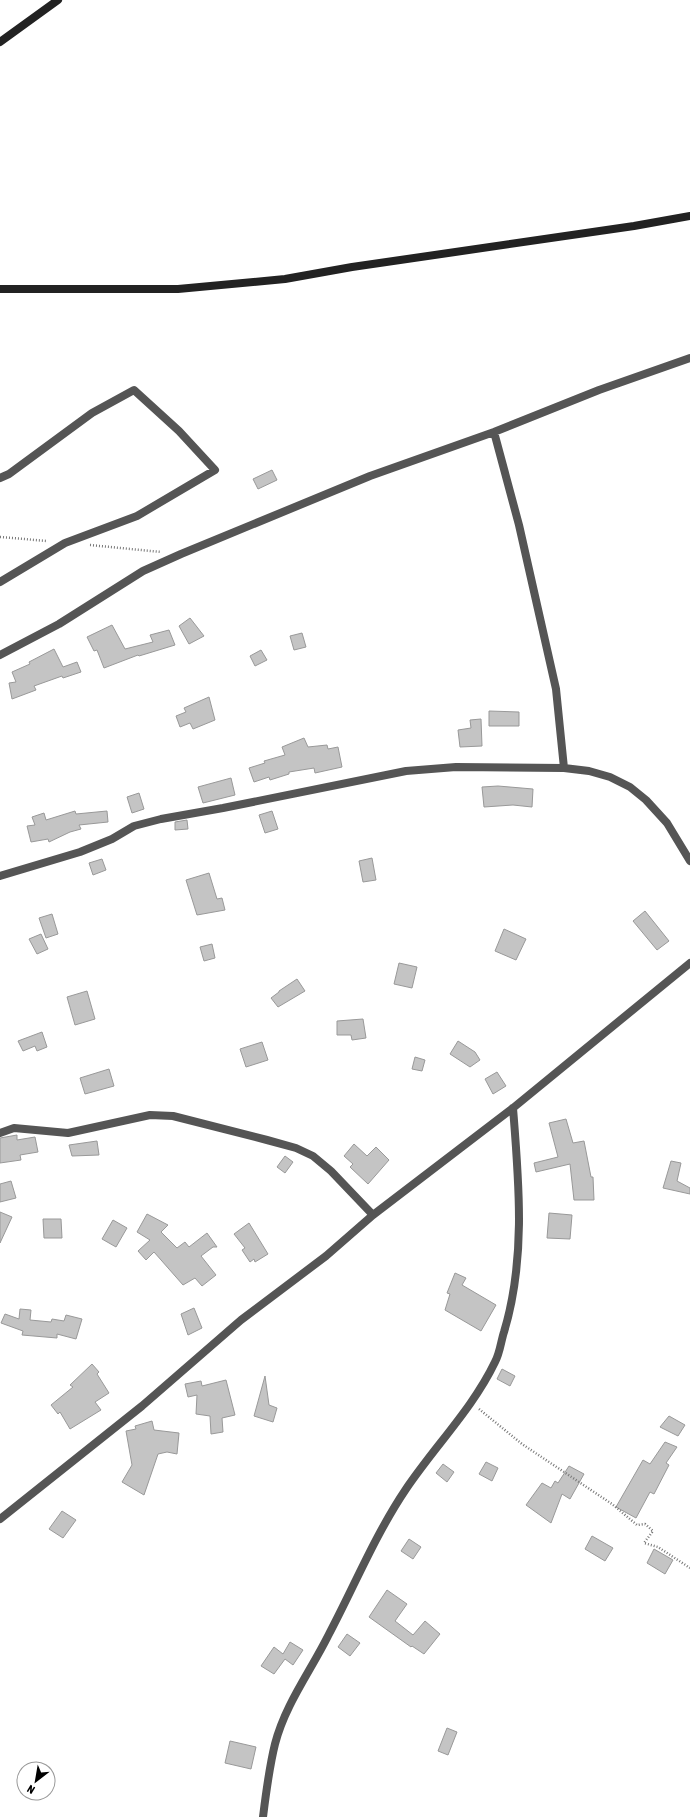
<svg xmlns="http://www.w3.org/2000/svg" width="690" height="1817" viewBox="0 0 690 1817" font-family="'Asap Condensed',sans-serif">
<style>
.building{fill:#c4c4c4;stroke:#999}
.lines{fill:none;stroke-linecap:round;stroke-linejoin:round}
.path{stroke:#777;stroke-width:2.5;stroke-dasharray:1 2;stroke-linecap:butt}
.minor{stroke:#555;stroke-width:8}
.secondary{stroke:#222;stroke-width:8}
</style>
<rect width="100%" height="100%" fill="#fff"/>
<path class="building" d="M272,470L277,480L258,489L253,479Z
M190,618L204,636L189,644L179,626Z
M112,625L125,649L153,642L150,635L169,630L175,645L139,656L138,655L104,668L97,650L94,651L87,637Z
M302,633L306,647L294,650L290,636Z
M54,649L63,667L77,662L81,672L63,678L62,676L34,686L36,690L12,699L9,683L16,682L12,672L30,664L29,662Z
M261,650L267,660L255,666L250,656Z
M209,697L215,720L193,729L190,723L180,727L176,716L186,712L184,708Z
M489,711L519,712V726H489Z
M481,719L482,746L460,747L458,730L471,728L470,720Z
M304,738L308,747L327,745L328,749L338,747L342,767L315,773L314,768L289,772V774L270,780L269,777L254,782L249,768L265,763L264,761L285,755L282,747Z
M231,778L235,795L203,803L198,787Z
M498,786L533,789L532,807L513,805L484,807L482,787Z
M139,793L144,809L132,813L127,797Z
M75,811L76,814L107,811L108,822L79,825L81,829L70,832L49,842L48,839L31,842L27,826L35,825L32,817L44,813L46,820Z
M272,811L278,829L265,833L259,815Z
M187,820L188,829L175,830V822Z
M372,858L376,880L363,882L359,861Z
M102,859L106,870L93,875L89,863Z
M209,873L217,899L222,898L225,910L197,915L186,880Z
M645,911L669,941L657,950L633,921Z
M52,914L58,934L46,938L39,918Z
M504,929L526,939L516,960L495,951Z
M41,934L48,949L37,954L29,939Z
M212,944L215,958L204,961L200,947Z
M399,963L417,967L412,988L394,984Z
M297,979L305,991L278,1007L271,998L279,992V991Z
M87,991L95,1019L75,1025L67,997Z
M363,1019L366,1038L352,1040L351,1035H337V1021Z
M42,1032L47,1047L37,1051L35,1046L23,1051L18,1041Z
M458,1041L475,1052L480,1060L470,1067L450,1054Z
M262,1042L268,1060L246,1067L240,1049Z
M415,1057L425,1060L422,1071L412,1069Z
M109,1069L114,1086L85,1094L80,1078Z
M497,1072L506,1086L493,1094L485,1079Z
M566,1119L573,1143L584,1141L591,1177H593L594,1200H574L570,1164L536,1172L534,1163L558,1157L549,1123Z
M17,1135V1140L35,1137L38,1152L20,1155L21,1160L0,1163V1138Z
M97,1141L99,1155L72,1156L69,1145Z
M354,1144L367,1156L376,1147L389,1160L368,1184L350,1167L353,1164L344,1156Z
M285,1156L293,1162L285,1173L277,1167Z
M671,1161L681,1163L677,1181L690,1188V1194L663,1188Z
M11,1181L16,1198L0,1202V1184Z
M0,1212L12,1217L0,1243Z
M549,1213L572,1215L570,1239L547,1238Z
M147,1214L168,1225L161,1232L177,1248L185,1242L189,1247L207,1233L217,1247H213L201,1256L216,1275L202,1286L195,1278L183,1285L154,1252L146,1260L138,1251L150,1240L137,1232Z
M43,1219H61L62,1238H44Z
M113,1220L127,1228L116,1247L102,1239Z
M249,1223L268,1254L255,1262L254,1259L250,1262L242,1250L245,1248L234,1234Z
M455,1273L466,1278L462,1285L496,1305L481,1331L445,1310L450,1294L447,1293Z
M194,1308L202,1328L188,1335L181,1314Z
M20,1309L31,1310L30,1320L51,1322L52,1319L64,1321L66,1315L82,1319L76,1339L57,1334V1338L22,1335L23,1331L1,1323L5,1314L19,1319Z
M92,1364L99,1372L97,1374L109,1393L95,1402L101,1410L70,1429L60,1412L58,1414L51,1405L73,1387L70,1385Z
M502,1369L515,1376L510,1386L497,1379Z
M265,1376L269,1405L277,1408L273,1422L254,1416Z
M226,1380L235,1415L222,1418L223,1432L211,1434L210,1416L196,1414L197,1395L188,1397L185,1384L201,1381L202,1386Z
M669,1416L685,1425L678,1436L660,1427Z
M152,1421L154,1430L179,1433L177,1454L167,1452L158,1454L144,1495L122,1482L132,1465L126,1431L136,1429L135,1426Z
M665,1442L677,1447L666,1463L669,1465L654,1494L650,1492L636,1518L616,1507L643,1460L650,1464Z
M486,1462L498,1468L492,1481L479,1474Z
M443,1464L454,1472L447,1482L436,1473Z
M569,1466L584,1474L570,1499L562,1494L551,1523L526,1505L542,1483L551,1488L555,1481L558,1483Z
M62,1511L76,1520L63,1538L49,1529Z
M592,1536L613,1548L605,1561L585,1549Z
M409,1539L421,1547L413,1559L401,1551Z
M654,1549L673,1560L665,1574L647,1563Z
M387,1590L407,1604L395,1621L413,1635L425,1621L440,1634L424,1654L412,1646L411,1647L369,1617Z
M347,1634L360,1643L350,1656L338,1647Z
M290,1642L303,1650L293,1665L285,1659L274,1674L261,1666L274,1647L283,1654Z
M447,1728L457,1732L448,1755L438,1751Z
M230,1741L256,1747L251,1769L225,1763Z"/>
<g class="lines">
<path class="path" d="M0,537L47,541
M90,545L161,552
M479,1409L522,1444L612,1504L637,1525L645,1524L653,1531L644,1543L658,1547L690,1568"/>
<path class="minor" d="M494,432L519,525L556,689L564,768
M0,478L9,474L92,413L134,390L179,431L215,470L137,516L65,543L0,582
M0,655L59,624L143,571L181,554L370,476L494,432L599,390L690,358
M0,876L80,852L112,839L134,826L161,819L223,808L406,771L456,767L564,768L589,771L610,777L630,787L646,800L667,823L690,861
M0,1133L14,1128L68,1133L150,1115L173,1116L267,1140L296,1148L313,1156L331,1171L373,1215
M0,1519L142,1406L241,1320L326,1256L373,1215L513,1108L690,963
M263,1817C266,1793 269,1768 275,1744C285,1705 310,1672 328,1636C354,1587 375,1535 406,1489C435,1446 473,1408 495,1362C500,1353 501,1341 504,1332C526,1259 519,1183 513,1108"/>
<path class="secondary" d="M0,42L58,0
M0,289H178L285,279L352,267L634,226L690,216"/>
</g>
<g transform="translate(36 1781) rotate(211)"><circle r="19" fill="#ffffff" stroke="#999999"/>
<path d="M0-3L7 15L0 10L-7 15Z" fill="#000000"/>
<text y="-6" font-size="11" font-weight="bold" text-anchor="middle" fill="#000000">N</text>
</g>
</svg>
